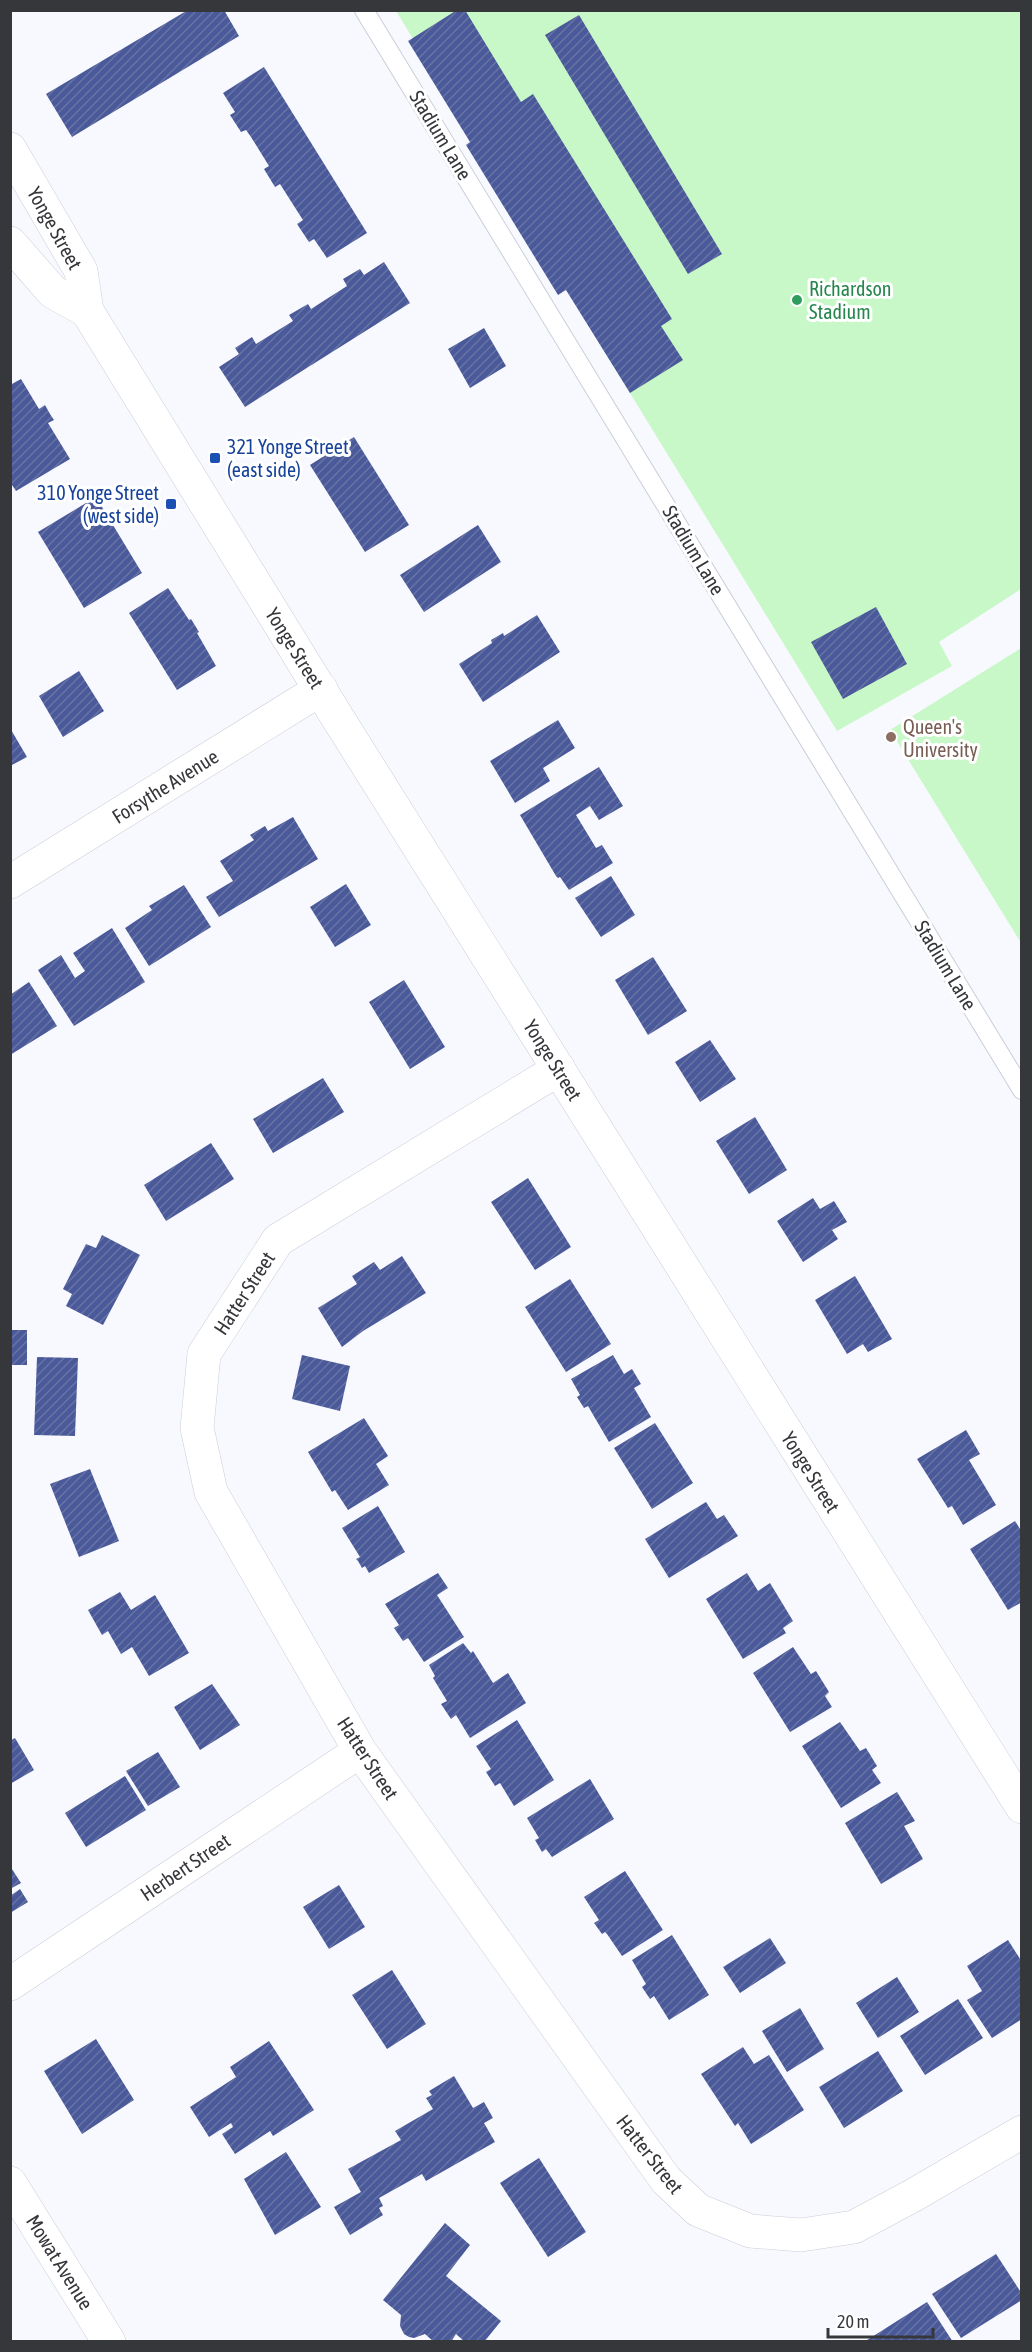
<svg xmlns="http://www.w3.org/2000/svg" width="1032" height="2352" viewBox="0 0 1032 2352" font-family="'Asap Condensed',sans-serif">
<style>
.park{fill:#c8f8c7}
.building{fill:url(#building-hatch)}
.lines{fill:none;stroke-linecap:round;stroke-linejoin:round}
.lane-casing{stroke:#cbced8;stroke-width:20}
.street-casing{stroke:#cbced8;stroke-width:34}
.secondary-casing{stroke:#cbced8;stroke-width:34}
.lane{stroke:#fff;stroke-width:18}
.street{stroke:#fff;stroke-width:33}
.secondary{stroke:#fff;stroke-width:33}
.leisure-dot{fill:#2e9e5b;stroke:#fff;stroke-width:2}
.transit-dot{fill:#1a4fb4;stroke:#fff;stroke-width:2}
.education-dot{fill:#8d6e63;stroke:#fff;stroke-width:2}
.labels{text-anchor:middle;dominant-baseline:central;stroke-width:6;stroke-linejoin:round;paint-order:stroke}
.street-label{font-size:20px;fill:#36373b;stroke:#fff}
.leisure-label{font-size:20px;fill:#27864d;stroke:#fff;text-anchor:start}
.transit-label{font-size:20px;fill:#164399;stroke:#fff;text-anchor:start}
.education-label{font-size:20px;fill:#785e54;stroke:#fff;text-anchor:start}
</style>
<defs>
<pattern id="building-hatch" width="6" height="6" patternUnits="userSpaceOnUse" patternTransform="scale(1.5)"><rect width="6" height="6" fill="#4a5999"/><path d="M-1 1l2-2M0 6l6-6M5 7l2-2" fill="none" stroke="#6874a4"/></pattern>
</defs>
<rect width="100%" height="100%" fill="#f8f9fe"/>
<path class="park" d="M396,11H1021V589L939,642L952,666L837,731Z
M1021,648V943L890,730Z"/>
<path class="building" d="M188,10H224L239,36L72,137L46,94Z
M457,10H465L521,102L533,94L672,319L661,326L683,360L630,393L566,290L558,295L466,145L470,142L408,41Z
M579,15L722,254L688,274L545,35Z
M264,67L367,233L327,258L314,239L309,242L297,224L303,220L301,217L280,184L275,187L264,169L269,166L251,137L246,130L241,132L230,115L235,112L223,93Z
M384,262L410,303L245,407L219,367L239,354L235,348L252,337L256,344L293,321L289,315L308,304L311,309L347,286L343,279L360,269L364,275Z
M484,328L506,366L470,388L448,349Z
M21,379L39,409L45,405L50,414L54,420L48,423L70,459L16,491L10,482V385Z
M354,437L409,525L365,552L310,465Z
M96,497L142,573L84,608L38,532Z
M478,525L501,562L424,612L400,575Z
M168,588L189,620L191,619L199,632L197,633L216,666L177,690L129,613Z
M876,607L907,664L843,699L811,642Z
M537,615L560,652L483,702L459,664L492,643L491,640L503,633L504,636Z
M79,671L104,711L63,737L39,696Z
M558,720L575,748L543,768L550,781L515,803L490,761Z
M10,728L27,757L10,766Z
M599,767L623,806L599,820L590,806L576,815L596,848L602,845L613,863L569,890L560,877L558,878L556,876L520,815Z
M293,817L318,859L219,917L206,897L233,881L220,861L254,840L250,835L265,826L268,831Z
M611,876L635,915L601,937L575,898Z
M346,884L371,925L335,947L310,907Z
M184,885L211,927L149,966L125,928L152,910L149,906Z
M112,928L145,982L74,1026L38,970L61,955L75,978L85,971L73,953Z
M653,957L687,1011L648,1035L615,980Z
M404,980L445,1047L410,1069L369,1002Z
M29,982L57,1026L10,1055V995Z
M710,1040L736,1079L700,1102L675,1062Z
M323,1078L344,1112L273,1153L253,1119Z
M755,1117L787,1170L749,1194L716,1141Z
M211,1143L234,1179L166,1221L144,1185Z
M528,1178L571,1247L535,1270L491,1202Z
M813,1198L820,1209L834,1201L847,1222L832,1230L838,1239L803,1262L777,1221Z
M102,1235L140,1255L103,1325L66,1306L72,1294L63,1289L86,1244L96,1248Z
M402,1256L426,1293L363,1331L342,1347L318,1308L357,1284L352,1276L374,1262L380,1270Z
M855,1276L892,1339L868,1352L863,1344L847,1354L815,1300Z
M570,1279L611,1344L566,1372L525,1307Z
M10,1330H27V1365H10Z
M302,1355L350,1366L340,1411L292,1399Z
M613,1355L624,1374L632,1369L641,1384L634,1388L651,1417L609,1442L588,1406L584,1408L577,1397L580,1395L571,1379Z
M37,1357L78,1358L75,1436L34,1435Z
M364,1418L388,1456L376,1464L389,1485L348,1510L335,1490L332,1492L308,1452Z
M655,1423L693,1483L652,1509L614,1448Z
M966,1430L980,1454L969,1460L996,1505L963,1525L952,1506L948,1508L917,1459Z
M90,1469L119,1541L79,1557L50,1484Z
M706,1502L717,1519L724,1515L738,1536L669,1578L645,1539Z
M378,1506L405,1552L369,1573L365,1566L362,1568L358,1561L356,1559L360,1557L342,1528Z
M1015,1521L1022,1532V1602L1008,1610L970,1549Z
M438,1573L448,1588L437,1595L464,1637L424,1662L408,1638L403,1641L394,1628L399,1625L385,1604Z
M747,1573L758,1591L770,1583L793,1621L783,1628L786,1633L743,1659L706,1599Z
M120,1592L131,1610L155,1595L189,1653L149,1676L132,1647L121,1654L108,1631L102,1635L88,1610Z
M463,1643L471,1653L473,1651L493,1683L508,1673L526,1703L470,1738L456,1715L451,1719L441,1704L447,1701L433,1678L435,1676L429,1665Z
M793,1647L811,1674L816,1671L829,1692L825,1696L832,1707L790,1732L753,1673Z
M212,1684L240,1725L200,1750L174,1707Z
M517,1720L554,1780L514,1806L500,1783L495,1786L486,1772L491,1769L476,1746Z
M840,1722L860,1751L866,1748L877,1766L872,1770L881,1783L841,1808L802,1746Z
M15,1738L34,1770L10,1784V1741Z
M158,1752L180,1787L148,1806L126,1771Z
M125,1776L146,1810L86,1847L65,1813Z
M590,1779L614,1819L552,1857L546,1849L542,1852L535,1840L539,1838L527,1818Z
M897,1792L915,1821L904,1826L923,1859L881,1884L845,1823Z
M10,1866L21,1883L10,1889Z
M625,1871L663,1930L622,1956L607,1934L605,1932L602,1934L594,1923L599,1920L584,1897Z
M339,1885L365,1927L329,1949L303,1907Z
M20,1889L28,1902L10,1913V1896Z
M672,1935L709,1995L669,2020L654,1996L650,1999L642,1987L646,1984L632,1960Z
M770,1938L786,1963L740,1993L723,1967Z
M1008,1940L1022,1962V2019L992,2038L967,2000L982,1991L967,1966Z
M392,1970L426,2024L387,2049L352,1995Z
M897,1977L919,2012L878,2038L856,2003Z
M958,1999L983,2038L925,2075L900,2036Z
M800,2008L824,2049L787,2072L762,2031Z
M96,2039L134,2100L82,2134L44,2071Z
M269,2041L314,2110L273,2136L270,2131L235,2154L222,2134L233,2127L231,2123L209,2137L190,2107L236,2077L230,2067Z
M743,2047L754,2064L769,2055L804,2110L751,2144L738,2123L735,2126L701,2074Z
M878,2051L903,2091L844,2128L819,2087Z
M454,2076L473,2108L484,2102L493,2118L484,2123L495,2142L426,2181L422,2174L379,2198L383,2206L379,2208L383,2215L350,2235L334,2207L361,2192L348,2169L401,2140L395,2131L433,2109L426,2098L432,2095L429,2091Z
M286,2152L321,2207L275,2235L244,2179Z
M539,2158L586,2232L548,2257L500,2183Z
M445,2223L470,2245L446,2276L501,2321L484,2342H465L456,2334L451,2342H434L425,2334L414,2338L409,2337L404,2334L400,2326L401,2315L383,2300Z
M996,2254L1022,2294V2300L961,2338L932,2294Z
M927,2302L953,2342H864Z"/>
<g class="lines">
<g class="lane-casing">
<path id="lane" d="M364,10L1022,1090"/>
</g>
<g class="street-casing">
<path id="street" d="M10,882L321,689
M559,1069L278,1240L204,1354L197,1428L211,1492L360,1751L666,2180L698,2210L750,2231L801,2235L854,2227L912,2196L1022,2132
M10,1984L360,1751
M10,2183L109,2342"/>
</g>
<g class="secondary-casing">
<path id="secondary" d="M10,149L81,271L87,311L334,712L1022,1807
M10,243L53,292L87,311"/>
</g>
<use href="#lane" class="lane"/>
<use href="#street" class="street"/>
<use href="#secondary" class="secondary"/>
</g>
<circle class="leisure-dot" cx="797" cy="300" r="6"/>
<g class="transit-dot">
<rect x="209" y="452" width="12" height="12" rx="3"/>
<rect x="165" y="498" width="12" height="12" rx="3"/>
</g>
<circle class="education-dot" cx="891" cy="737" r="6"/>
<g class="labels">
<g class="street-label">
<text transform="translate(441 135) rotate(59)">Stadium Lane</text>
<text transform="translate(55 228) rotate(61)">Yonge Street</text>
<text transform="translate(694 550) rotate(59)">Stadium Lane</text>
<text transform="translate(295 648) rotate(58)">Yonge Street</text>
<text transform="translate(165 786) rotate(-32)">Forsythe Avenue</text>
<text transform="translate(946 965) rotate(59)">Stadium Lane</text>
<text transform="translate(553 1060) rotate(58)">Yonge Street</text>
<text transform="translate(244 1293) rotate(-57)">Hatter Street</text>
<text transform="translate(811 1472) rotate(58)">Yonge Street</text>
<text transform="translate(368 1758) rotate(57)">Hatter Street</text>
<text transform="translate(185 1867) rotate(-34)">Herbert Street</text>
<text transform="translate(650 2154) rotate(52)">Hatter Street</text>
<text transform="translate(60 2262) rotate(58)">Mowat Avenue</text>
</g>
<g class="leisure-label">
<text x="809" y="288">Richardson<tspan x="809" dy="23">Stadium</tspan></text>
</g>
<g class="transit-label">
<text x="227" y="446">321 Yonge Street<tspan x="227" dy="23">(east side)</tspan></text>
<text x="159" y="492" text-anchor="end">310 Yonge Street<tspan x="159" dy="23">(west side)</tspan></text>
</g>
<g class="education-label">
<text x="903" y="726">Queen's<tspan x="903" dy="23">University</tspan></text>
</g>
</g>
<rect width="1032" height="2352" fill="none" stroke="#36373b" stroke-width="24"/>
<path d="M828 2328v9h105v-9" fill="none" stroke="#36373b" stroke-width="3"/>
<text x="837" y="2328" font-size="18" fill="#36373b" stroke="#ffffff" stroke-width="4.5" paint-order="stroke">20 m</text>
</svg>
